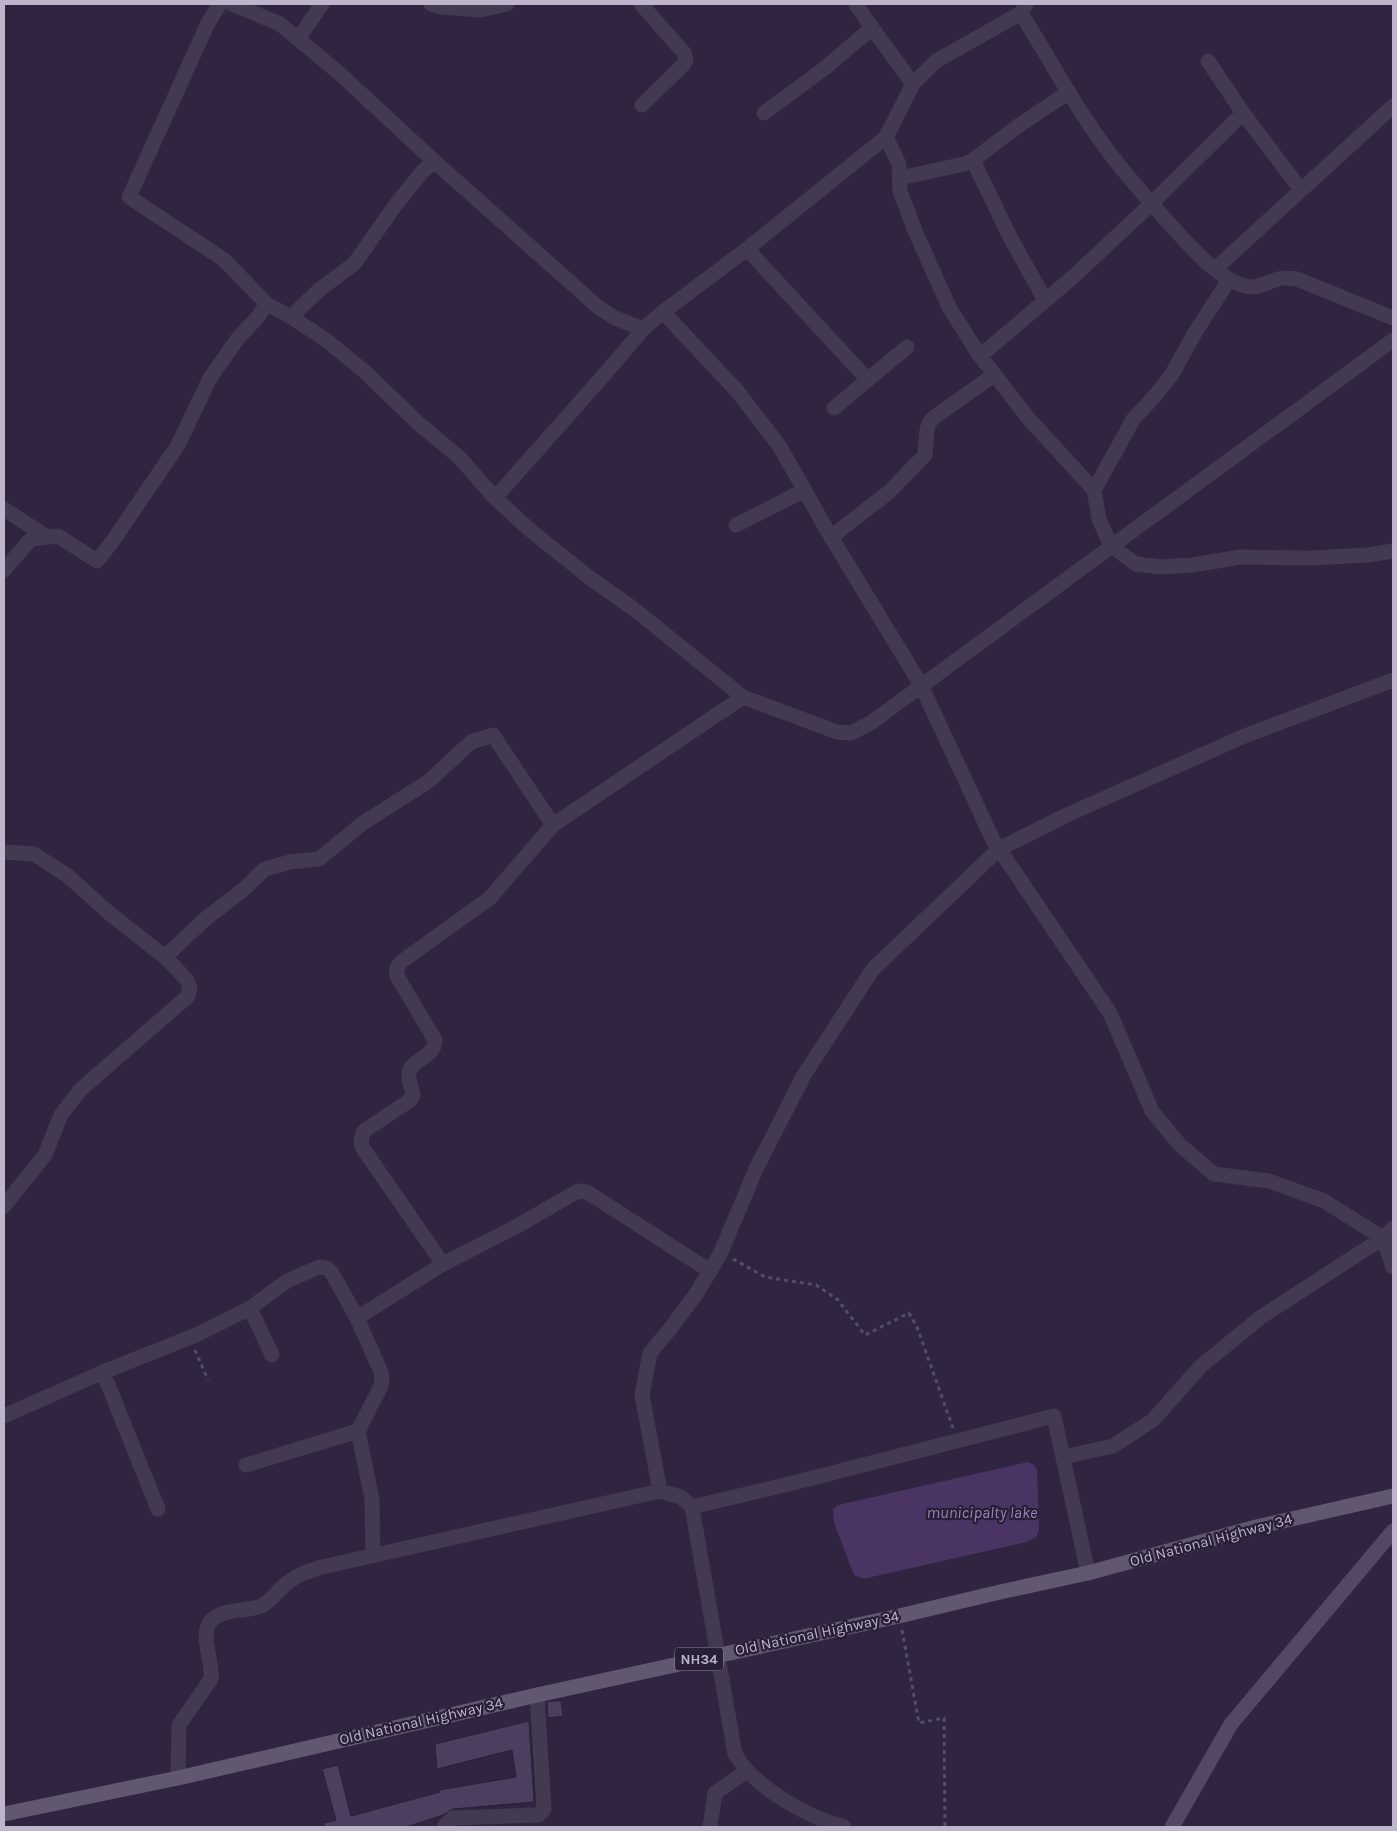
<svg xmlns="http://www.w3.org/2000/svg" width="1397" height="1831" viewBox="0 0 1397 1831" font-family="Karla,sans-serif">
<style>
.water{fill:#493464}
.building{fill:#4c3e5f;stroke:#2a2038}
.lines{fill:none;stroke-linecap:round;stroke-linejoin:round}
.path{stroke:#4f5068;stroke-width:3;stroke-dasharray:4 4;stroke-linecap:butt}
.minor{stroke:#433950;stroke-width:15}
.secondary{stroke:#544764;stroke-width:15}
.primary{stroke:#625770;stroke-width:15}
.labels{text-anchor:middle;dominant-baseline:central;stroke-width:4.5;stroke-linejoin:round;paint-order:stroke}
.shield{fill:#281e36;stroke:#92889e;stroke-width:1}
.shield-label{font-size:14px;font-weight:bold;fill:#bfb5cb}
.street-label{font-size:15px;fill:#bfb5cb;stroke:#281e36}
.water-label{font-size:16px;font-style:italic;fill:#9983b8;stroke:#281e36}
</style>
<rect width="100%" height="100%" fill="#302441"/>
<path class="water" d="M1028,1462L1034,1465L1037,1470L1039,1530L1036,1537L1027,1542L867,1578H861L854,1575L834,1523L833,1509L838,1505Z"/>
<path class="building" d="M554,1701H561L563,1716L548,1718L547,1702Z
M529,1721L534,1802L453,1809L443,1815L406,1827H324V1823L336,1820L322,1769L338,1765L351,1816L440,1792L439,1790L516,1777L512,1750L437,1769L435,1744Z"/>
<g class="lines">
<path class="path" d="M733,1259L765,1277L816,1285L837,1299L865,1335L909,1313L917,1327L953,1428
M195,1350L208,1380
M902,1630L919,1723L944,1718L945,1827"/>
<path class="minor" d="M220,4L208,23L129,197L223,259L267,304
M232,4L280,24L339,73L434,161L598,307L615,318L643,329L663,312L738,392L780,447L828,532L921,685L993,840L1110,1013L1152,1111L1180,1145L1214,1174L1269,1181L1324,1201L1383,1238L1393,1267
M431,4L441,7L480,10L507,4
M641,4L684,53L686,59L684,64L642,105
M856,4L872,28L913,84
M1021,13C1050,60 1077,110 1111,155C1132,182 1155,208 1178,233C1196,252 1217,277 1242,285C1255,290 1263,284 1275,280C1282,277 1290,278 1297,279L1393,318
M298,39L322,4
M1208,61L1243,113L1301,190
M764,113L825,68L872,28
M886,137L899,164L900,191L915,231L950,309L980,356L1029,419L1094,490
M973,160L1010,237L1045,300
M900,178L964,164L973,160L1018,126L1069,92
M747,249L868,380
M1215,269L1393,106
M1229,280L1196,331L1172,374L1154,397L1134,418L1094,490L1099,519L1111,546L1136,564L1162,567L1193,565L1241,557L1311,558L1368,555L1393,551
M663,312L747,249L886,137L913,84L936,61L1021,13L1026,5
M291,317L320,289L354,264L397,203L423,171L434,161
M980,356L1073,277L1151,204L1243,113
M834,408L907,347
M495,498C544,442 595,387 643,329
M4,509L47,537
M736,525L805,490
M831,537L889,492L925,455L927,430L929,423L933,418L994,375
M4,570L31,539L58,536L97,561L112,542L178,445L210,378L238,338L256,319L267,304L291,317L326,340L364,371L418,423L460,458L495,498L530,530L590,578L634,609L743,697L837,732L851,733L872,722L1393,340
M4,852L34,854L68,876L109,913L165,957L204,920L244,889L265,869L290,862L319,859L363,823L429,781L471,742L493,735L553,825L743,697
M4,1206L45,1155L61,1115L80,1090L187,997L190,989L187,980L165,957
M443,1264L362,1147L361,1139L364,1131L409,1101L413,1096C413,1088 407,1080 409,1073C413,1057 435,1058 435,1040L397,976V968L401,962L490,898L553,825
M250,1308L272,1355
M357,1318L381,1372L382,1382L379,1390L358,1431L372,1499L373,1555
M103,1372L158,1509
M4,1416L103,1372L196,1335L250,1308L287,1281L319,1267L327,1268L332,1273L357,1318L443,1264L519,1225L578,1191L587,1192L710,1271
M1063,1457L1113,1446L1153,1420L1201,1366L1261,1317L1383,1238L1393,1228
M246,1465L358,1431
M660,1491L642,1395L650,1353L670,1329L696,1294L710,1271L721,1252L756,1169L804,1075L873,969L999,849L1069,814L1242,737L1393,680
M692,1507L793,1483L1054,1416L1088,1573
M178,1778L179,1725L211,1679C213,1663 200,1634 210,1622C221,1608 246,1612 261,1606C272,1601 278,1590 287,1583C298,1574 309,1571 322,1567L660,1491L681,1497L692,1507L735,1754C756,1789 806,1816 844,1827
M444,1827L453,1818L538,1815L542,1812L544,1809L537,1695
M710,1827L715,1793L747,1771"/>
<path class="secondary" d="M1172,1827L1231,1724L1393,1531"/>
<path class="primary" d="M4,1814L178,1778L537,1695L899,1616L1000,1592L1088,1573L1256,1527L1393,1496"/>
</g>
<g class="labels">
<rect class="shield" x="675" y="1647.5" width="48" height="23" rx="4"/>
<g class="shield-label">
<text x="699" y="1659">NH34</text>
</g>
<g class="street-label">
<text transform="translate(1211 1540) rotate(-15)">Old National Highway 34</text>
<text transform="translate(817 1633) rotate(-12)">Old National Highway 34</text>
<text transform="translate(421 1721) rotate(-13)">Old National Highway 34</text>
</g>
<g class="water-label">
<text x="982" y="1512">municipalty lake</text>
</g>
</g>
<rect width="1397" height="1831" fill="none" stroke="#bfb5cb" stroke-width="10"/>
</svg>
